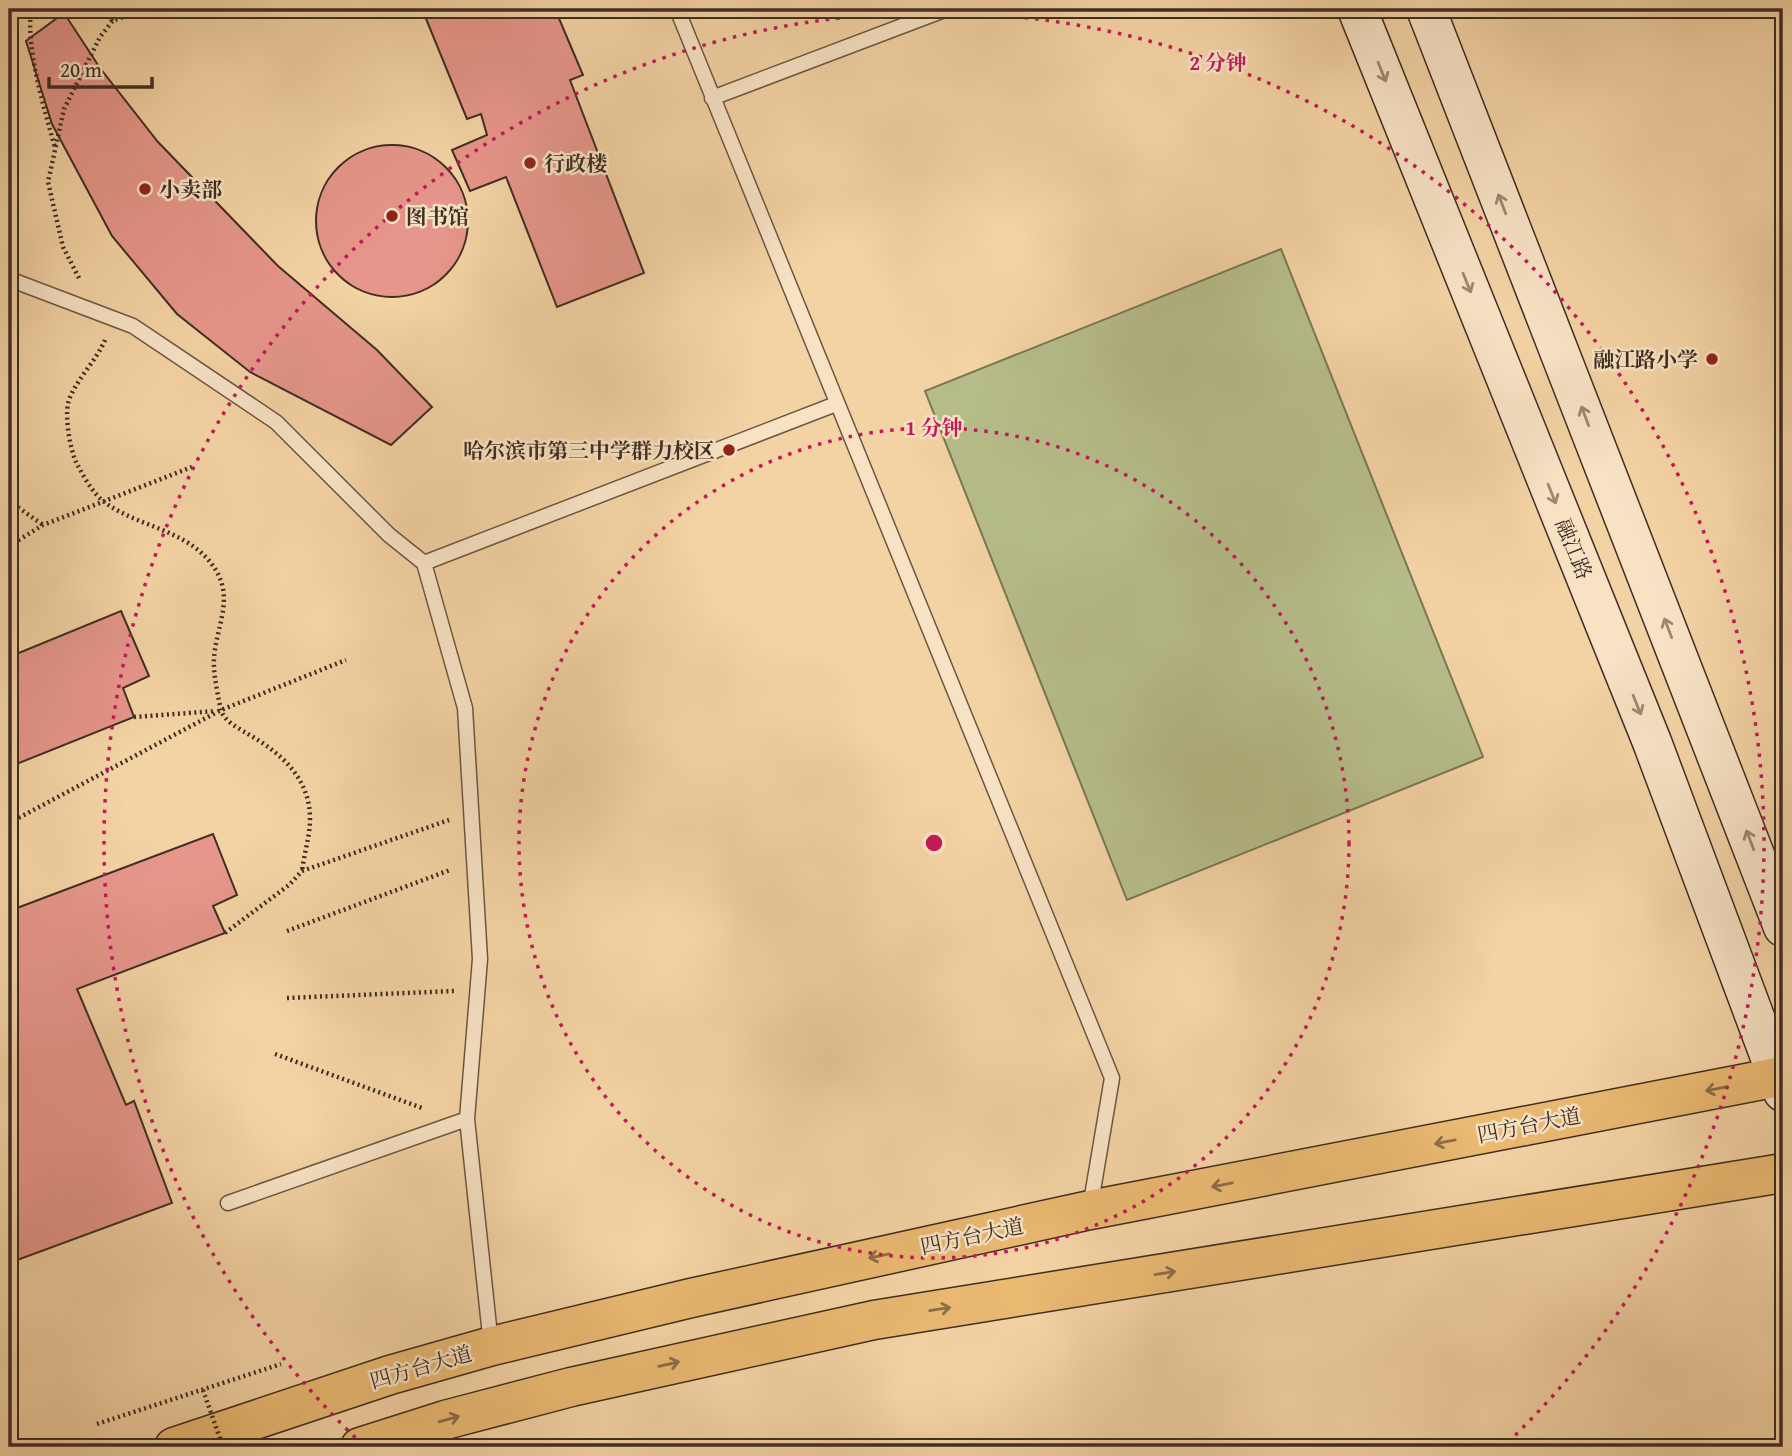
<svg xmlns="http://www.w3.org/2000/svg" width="1792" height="1456" viewBox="0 0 1792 1456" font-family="'Gentium Book Plus','Noto Serif SC',serif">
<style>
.green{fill:#b6bd8a;stroke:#7a7656;stroke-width:2}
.building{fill:#e6968a;stroke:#3f2e22;stroke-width:2}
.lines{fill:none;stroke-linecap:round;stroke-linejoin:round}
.lane-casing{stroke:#6c5742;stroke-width:17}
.secondary-casing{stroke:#3f2e22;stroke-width:41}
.primary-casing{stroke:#3f2e22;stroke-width:41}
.path{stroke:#3f2e22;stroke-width:4.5;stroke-dasharray:2 3.5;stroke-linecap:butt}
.lane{stroke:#f7e2c4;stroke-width:14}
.secondary{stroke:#f7e2c4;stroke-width:38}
.primary{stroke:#eab972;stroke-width:38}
.path-bridge{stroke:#3f2e22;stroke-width:4.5;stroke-dasharray:2 3.5;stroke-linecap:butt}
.oneway{stroke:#9b8873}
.oneway2{stroke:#8c6d46}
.ring{fill:none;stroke:#c2185b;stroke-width:3.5;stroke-dasharray:3.5 7}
.poi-dot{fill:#8f2418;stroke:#f7e2c4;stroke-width:2.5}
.labels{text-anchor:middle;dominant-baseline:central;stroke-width:5;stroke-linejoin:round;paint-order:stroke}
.poi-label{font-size:21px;font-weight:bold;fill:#3f2e22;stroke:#f7e2c4;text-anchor:start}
.street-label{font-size:21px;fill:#3f2e22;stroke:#f7e2c4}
.centre{fill:#c2185b;stroke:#f7e2c4;stroke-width:3.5}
.ring-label{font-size:21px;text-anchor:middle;font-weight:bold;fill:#c2185b;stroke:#f7e2c4;stroke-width:5;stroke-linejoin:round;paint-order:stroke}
</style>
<rect width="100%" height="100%" fill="#f3d2a4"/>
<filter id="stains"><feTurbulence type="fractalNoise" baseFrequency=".00286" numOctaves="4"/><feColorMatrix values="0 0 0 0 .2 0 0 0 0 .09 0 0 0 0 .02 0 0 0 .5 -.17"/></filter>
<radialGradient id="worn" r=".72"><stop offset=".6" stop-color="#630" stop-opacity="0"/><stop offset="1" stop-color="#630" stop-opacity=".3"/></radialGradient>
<path class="green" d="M1281,249L1483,757L1127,900L925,391Z"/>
<path class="building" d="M422,9H555L583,75L570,80L644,273L557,307L506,177L470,191L452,150L487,135L481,114L467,119Z
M64,13L100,68L158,142L278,266L377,350L432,407L391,445L250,372L177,314L112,236L52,124L26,41Z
M316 221a76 76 0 1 1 152 0a76 76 0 1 1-152 0Z
M121,611L149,676L123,688L134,717L9,767V657Z
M213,834L237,895L213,906L225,933L77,989L126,1105L134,1101L172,1203L9,1263V911Z"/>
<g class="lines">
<g class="lane-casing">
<path id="lane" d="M677,9L1112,1078L1090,1208
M712,98L947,9
M9,279L133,326L276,422L389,535L424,563L465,708L480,959L467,1119L491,1345
M424,563L836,404
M228,1203L467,1119"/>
</g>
<g class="secondary-casing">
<path id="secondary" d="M1357,9L1652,742L1783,1092
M1426,9L1783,927"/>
</g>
<g class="primary-casing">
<path id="primary" d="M174,1447L390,1375L492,1346L691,1298L1090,1210L1783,1076
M360,1447L445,1420L571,1387L874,1320L1783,1173"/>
</g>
<path class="path" d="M31,9C26,50 44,107 55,148
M107,9L112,21L144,9
M79,278L63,247L48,182L64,109L100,37L122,9
M105,340C97,360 71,386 68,404C65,419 70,448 76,462C83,475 91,491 103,501C139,529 194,529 218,574C234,605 212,635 214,667C214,676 219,702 221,710C224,721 238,728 248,734C281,753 310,778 310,819C310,836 304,854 302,871
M9,501L43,525
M9,546L43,525L192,467
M134,717L216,711
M9,823L221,710L346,660
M287,931L450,870
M225,933L289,885L302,871L449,820
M287,998L454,991
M275,1054L422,1108
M97,1424L281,1364"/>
<use href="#lane" class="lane"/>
<use href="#secondary" class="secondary"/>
<use href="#primary" class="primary"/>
<path class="path-bridge" d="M203,1390L223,1447"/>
</g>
<defs><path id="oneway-shaft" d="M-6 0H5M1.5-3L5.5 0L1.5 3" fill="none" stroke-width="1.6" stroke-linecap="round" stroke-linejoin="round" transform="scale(1.75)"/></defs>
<g class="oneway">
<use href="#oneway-shaft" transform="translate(1382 72) rotate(68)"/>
<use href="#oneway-shaft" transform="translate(1502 204) rotate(-111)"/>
<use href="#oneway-shaft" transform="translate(1467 283) rotate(68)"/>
<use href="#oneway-shaft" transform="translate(1585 416) rotate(-111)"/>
<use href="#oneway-shaft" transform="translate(1552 494) rotate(68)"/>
<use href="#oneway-shaft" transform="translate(1668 628) rotate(-111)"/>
<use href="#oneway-shaft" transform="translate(1637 705) rotate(68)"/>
<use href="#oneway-shaft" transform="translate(1750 840) rotate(-111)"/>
</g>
<g class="oneway2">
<use href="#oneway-shaft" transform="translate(1716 1089) rotate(169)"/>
<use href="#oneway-shaft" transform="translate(1445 1142) rotate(169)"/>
<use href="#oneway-shaft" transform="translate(1222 1185) rotate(169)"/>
<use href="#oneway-shaft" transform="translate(879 1256) rotate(168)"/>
<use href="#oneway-shaft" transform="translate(1165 1273) rotate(-9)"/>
<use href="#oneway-shaft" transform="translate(940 1309) rotate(-9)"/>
<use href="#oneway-shaft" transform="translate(669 1364) rotate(-13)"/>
<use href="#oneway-shaft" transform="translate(449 1419) rotate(-16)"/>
</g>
<g class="ring">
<circle cx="934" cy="843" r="415"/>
<path d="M363 1445A830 830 0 1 1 1505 1445"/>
</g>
<g class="poi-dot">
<circle cx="530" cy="163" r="7"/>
<circle cx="145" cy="189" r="7"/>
<circle cx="392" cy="216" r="7"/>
<circle cx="1712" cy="359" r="7"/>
<circle cx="729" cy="450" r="7"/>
</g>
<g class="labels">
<g class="poi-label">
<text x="544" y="163">行政楼</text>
<text x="159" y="189">小卖部</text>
<text x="406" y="216">图书馆</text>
<text x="1698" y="359" text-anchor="end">融江路小学</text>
<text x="715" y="450" text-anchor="end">哈尔滨市第三中学群力校区</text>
</g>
<g class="street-label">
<text transform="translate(1574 549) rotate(68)">融江路</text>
<text transform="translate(1529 1125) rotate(-11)">四方台大道</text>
<text transform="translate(972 1236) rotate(-12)">四方台大道</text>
<text transform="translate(421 1367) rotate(-16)">四方台大道</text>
</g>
</g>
<circle cx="934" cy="843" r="10" class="centre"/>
<g class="ring-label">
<text x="1218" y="70">2 分钟</text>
<text x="934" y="435">1 分钟</text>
</g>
<rect width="1792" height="1456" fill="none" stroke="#f3d2a4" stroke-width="35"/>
<rect x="10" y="10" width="1771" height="1435" fill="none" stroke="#3f2e22" stroke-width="3.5"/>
<rect x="18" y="18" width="1757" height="1421" fill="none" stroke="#3f2e22" stroke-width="2"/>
<path d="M49 77v10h103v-10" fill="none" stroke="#3f2e22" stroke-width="3.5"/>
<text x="60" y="77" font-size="21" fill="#3f2e22" stroke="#f7e2c4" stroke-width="5" paint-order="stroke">20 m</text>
<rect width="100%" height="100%" filter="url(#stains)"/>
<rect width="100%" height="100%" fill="url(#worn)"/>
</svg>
